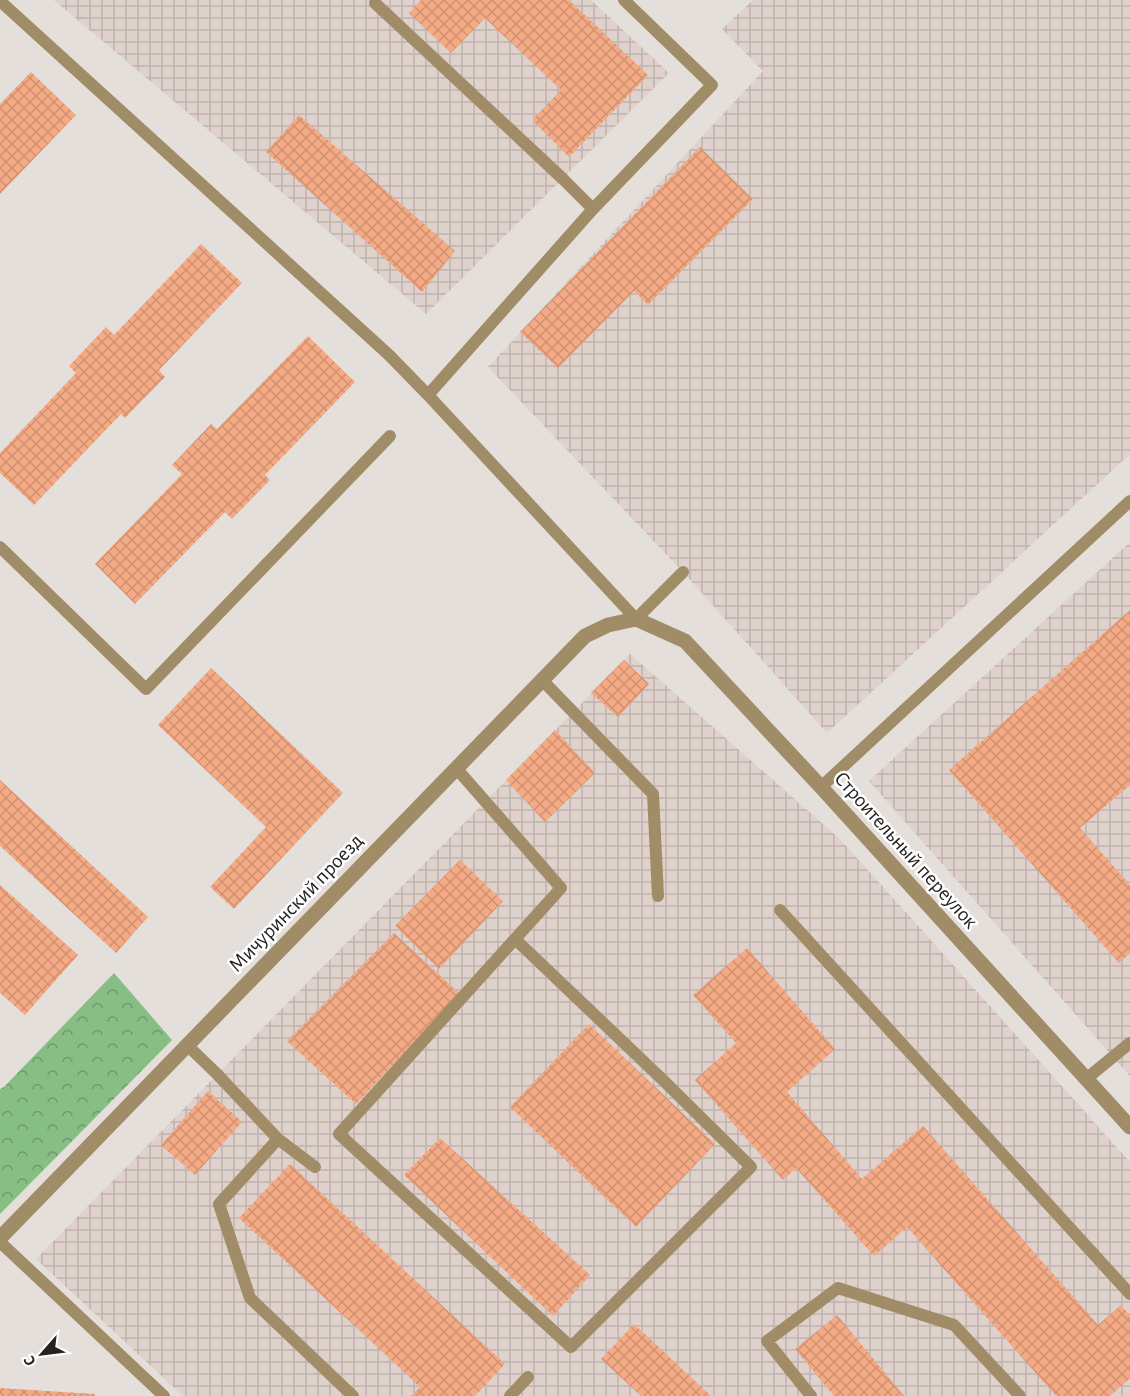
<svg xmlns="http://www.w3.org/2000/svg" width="1130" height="1396" viewBox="0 0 1130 1396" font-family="'Alegreya Sans',sans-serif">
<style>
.industrial{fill:url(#industrial-grid)}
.forest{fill:url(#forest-crowns)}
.building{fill:url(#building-cross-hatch)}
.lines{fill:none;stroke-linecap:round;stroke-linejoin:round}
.service{stroke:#a08d67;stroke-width:12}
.tertiary{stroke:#a08d67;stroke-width:15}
.labels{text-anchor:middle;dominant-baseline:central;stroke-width:5;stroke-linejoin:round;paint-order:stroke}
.street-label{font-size:21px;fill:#252322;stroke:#fff}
</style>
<defs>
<pattern id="industrial-grid" width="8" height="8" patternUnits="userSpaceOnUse" patternTransform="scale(1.5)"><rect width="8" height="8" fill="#dfd1cb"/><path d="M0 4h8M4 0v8" fill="none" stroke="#bfb3ae"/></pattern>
<pattern id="forest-crowns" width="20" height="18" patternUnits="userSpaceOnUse" patternTransform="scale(1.5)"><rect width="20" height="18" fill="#87be84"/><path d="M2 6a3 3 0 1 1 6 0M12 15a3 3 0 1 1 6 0" fill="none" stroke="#6e9a6c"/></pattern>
<pattern id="building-cross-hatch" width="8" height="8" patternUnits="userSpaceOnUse" patternTransform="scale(1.5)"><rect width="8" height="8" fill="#f4aa84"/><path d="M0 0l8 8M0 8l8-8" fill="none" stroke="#d19272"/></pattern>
</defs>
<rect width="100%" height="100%" fill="#e5dfdc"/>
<path class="industrial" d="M54,0H591L669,73L426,314Z
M753,0H1130V454L827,733L683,572L488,367L763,71L722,29Z
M1130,542V1076L869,781Z
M630,654L840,839L1130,1162V1396H183L36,1259Z"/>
<path class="forest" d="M114,973L172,1040L0,1214V1089L4,1087Z"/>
<path class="building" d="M421,0H569L648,75L569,157L532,120L561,90L485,18L451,53L409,13Z
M31,72L76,115L0,194V104Z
M299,115L455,251L422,292L266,152Z
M700,147L753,199L648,305L634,291L558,368L520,332Z
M201,244L242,283L159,370L165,377L125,418L121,414L34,505L0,473V453L76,373L69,366L106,327L114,335Z
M308,336L355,382L265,475L270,480L232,519L225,512L135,604L95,564L182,474L172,465L211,424L217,429Z
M1130,610V785L1080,828L1130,885V953L1119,963L949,770Z
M624,660L649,684L618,717L591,693Z
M211,668L343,793L234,909L210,887L266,827L158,725Z
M555,730L595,773L545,822L506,780Z
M0,780L148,917L116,953L0,846Z
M460,860L503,901L439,969L395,926Z
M0,885L78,955L25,1015L0,993Z
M394,933L460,994L356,1104L287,1041Z
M747,948L835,1049L787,1092L862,1179L923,1126L1098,1325L1121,1305L1130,1316V1378L1110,1396H1056L907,1227L874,1256L796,1168L783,1180L695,1080L736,1043L693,995Z
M589,1024L715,1144L636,1227L510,1107Z
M208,1091L242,1122L195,1175L161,1145Z
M440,1138L590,1275L553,1316L404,1175Z
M290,1164L505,1364L475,1396H411L420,1387L239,1218Z
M837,1315L904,1396H834L795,1349Z
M634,1324L711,1396H641L601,1359Z
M0,1388L95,1394V1396H0Z"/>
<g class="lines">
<path class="service" d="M0,1L389,355L428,395L636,619L683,572
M375,3L563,179L593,209
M428,395L593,209L712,85L624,0
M0,547L146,689L390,436
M542,680L653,794L658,896
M456,768L561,888L339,1134L571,1347L751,1167L664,1081L515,939
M821,787L1130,501
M780,910L1130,1294
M187,1045L217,1074L278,1139
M1086,1079L1130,1043
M315,1167L278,1139L219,1204L250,1298L353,1396
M0,1242L164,1396
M510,1396L528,1377
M811,1396L767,1341L838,1288L954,1325L1020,1396"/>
<path class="tertiary" d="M0,1238L585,636L608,625L636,619L685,641L821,787L1130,1127"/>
</g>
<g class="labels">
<g class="street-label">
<text transform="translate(906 850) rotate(48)">Строительный переулок</text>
<text transform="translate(296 903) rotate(-46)">Мичуринский проезд</text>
</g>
</g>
<g transform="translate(42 1354) rotate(242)" stroke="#ffffff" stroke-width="4.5" paint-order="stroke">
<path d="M0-4.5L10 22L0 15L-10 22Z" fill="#252322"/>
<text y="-9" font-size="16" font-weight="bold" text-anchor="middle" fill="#252322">С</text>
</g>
</svg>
